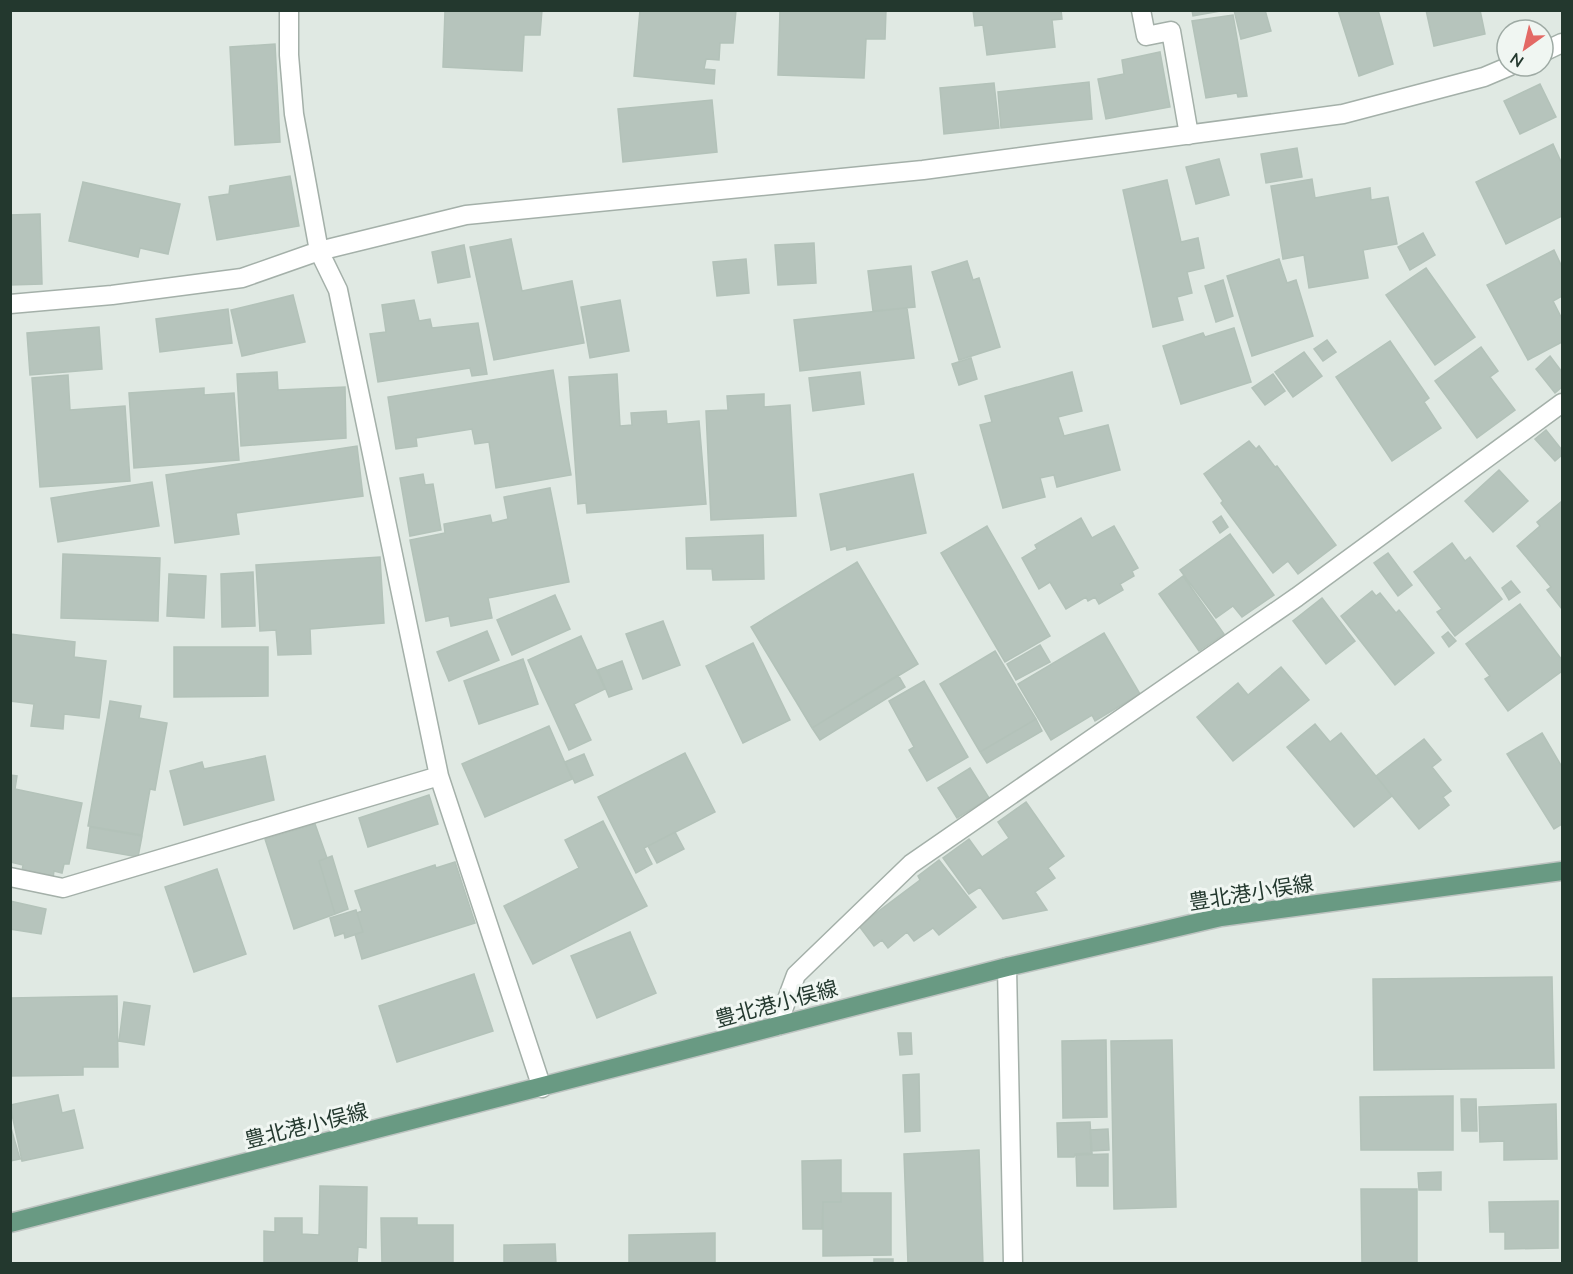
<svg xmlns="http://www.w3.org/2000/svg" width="1573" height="1274" viewBox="0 0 1573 1274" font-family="Mulish,'Noto Sans JP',sans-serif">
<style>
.building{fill:#b6c4bc;stroke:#b3c2b9;stroke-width:1.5}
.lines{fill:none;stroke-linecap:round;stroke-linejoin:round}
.minor-casing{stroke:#a4b0a9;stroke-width:21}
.major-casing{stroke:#bdc3c0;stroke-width:21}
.minor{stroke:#fff;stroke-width:18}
.major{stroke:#699a83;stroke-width:18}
.labels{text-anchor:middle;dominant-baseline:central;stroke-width:6;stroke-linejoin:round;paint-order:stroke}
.street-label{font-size:21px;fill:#23382e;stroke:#f0f6f2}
</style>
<rect width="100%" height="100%" fill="#e0e9e3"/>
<path class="building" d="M463,10H542L540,35H524L522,71L443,67L445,11Z
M640,10H736L733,43H720L719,60L706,59L704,69L715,70L714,84L634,76Z
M780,10H886L885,39H866L864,78L778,75Z
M973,10H1061L1062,19L1052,20L1055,47L987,55L983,25L975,26Z
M1192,10H1226L1193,16Z
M1234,10H1265L1271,31L1241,39Z
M1338,10H1378L1393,64L1359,76Z
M1426,10H1480L1485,34L1434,46Z
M1233,15L1247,96L1238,97L1237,93L1206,98L1192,21Z
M275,44L280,142L235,145L230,47Z
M1160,52L1170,107L1106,119L1098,79L1124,74L1122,60Z
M1089,82L1092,119L1001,128L998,92Z
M994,83L999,128L944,134L940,88Z
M1540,84L1556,117L1520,134L1504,101Z
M712,100L717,152L623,162L618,109Z
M1553,144L1562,164V216L1506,244L1476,182Z
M1297,148L1302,177L1266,183L1261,154Z
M1219,159L1229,195L1196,204L1186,167Z
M290,176L299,226L217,240L209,197L229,194L230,186Z
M1312,179L1315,198L1370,188L1371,200L1388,197L1397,244L1363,250L1368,278L1309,288L1304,255L1283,259L1271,186Z
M1167,180L1181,242L1198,238L1204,268L1187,272L1192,293L1177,297L1183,320L1153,327L1123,190Z
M83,182L180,204L168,254L140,248L138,257L69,241Z
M40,214L42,284L10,285V215Z
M1423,233L1435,255L1410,270L1398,247Z
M511,239L522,291L572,281L584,343L494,360L470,247Z
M814,243L816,283L778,285L775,245Z
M464,245L470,277L438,283L432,252Z
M1554,250L1562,267V296L1553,301L1562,319V342L1528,360L1487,285Z
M746,259L749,293L717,296L713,262Z
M1279,259L1287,283L1296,280L1313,336L1252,356L1227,276Z
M967,261L973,280L979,278L1000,347L959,360L932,272Z
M911,266L915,307L873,311L868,271Z
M1426,268L1475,337L1435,365L1386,295Z
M1223,280L1233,316L1216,322L1205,286Z
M293,295L305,342L242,356L231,310Z
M414,300L419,321L430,319L432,328L478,323L487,374L472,376L470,368L378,382L370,334L386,332L382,305Z
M620,300L629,351L590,358L581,307Z
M907,308L914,358L800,371L794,320Z
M228,309L232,343L160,352L156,319Z
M99,327L102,369L30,375L27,333Z
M1234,328L1251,382L1181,404L1163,346L1203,333L1205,337Z
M1327,340L1336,352L1323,361L1314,349Z
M1390,341L1429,398L1424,402L1441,428L1392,461L1336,377Z
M1481,347L1498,371L1490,377L1515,410L1477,438L1435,381Z
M1304,352L1322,376L1293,397L1275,372Z
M1550,356L1562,372V387L1555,393L1536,369Z
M971,358L977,379L959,385L952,364Z
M553,370L571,475L496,488L489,442L475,444L472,429L416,438L417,446L396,449L388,397Z
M277,372L278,390L345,387L346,438L241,446L237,374Z
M860,372L864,404L813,411L809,378Z
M1072,372L1082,411L1058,417L1064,436L1108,425L1120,470L1057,487L1054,475L1040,478L1045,497L1003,508L980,425L992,422L985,396Z
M617,374L620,426L632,425L631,413L666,411L667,424L699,421L706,504L587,513L586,503L578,504L569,377Z
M1273,374L1285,391L1265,405L1252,388Z
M68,375L70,410L125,406L130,481L40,487L32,378Z
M204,388V395L234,393L239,460L134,468L129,393Z
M764,394V407L790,405L796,516L711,520L706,411L728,410L727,396Z
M1546,430L1562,450V455L1555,461L1535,439Z
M1249,441L1256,449L1259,446L1275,467L1277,466L1336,545L1298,574L1288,561L1273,573L1221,503L1223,501L1204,474Z
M357,446L363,496L236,513L239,534L175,543L166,475Z
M1499,470L1528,501L1493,532L1465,501Z
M423,474L425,485L433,484L441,530L410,536L400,478Z
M913,474L926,533L847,550L846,546L831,550L820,494Z
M152,482L159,526L58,542L51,498Z
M550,488L569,582L488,598L492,618L451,626L449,616L426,621L410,540L445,533L444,524L490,515L492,523L508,519L504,497Z
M1562,501V609L1547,590L1551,587L1517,546L1540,526L1537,522Z
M1221,516L1228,527L1220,533L1213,522Z
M1081,518L1092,538L1114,526L1138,568L1132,571L1134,576L1120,584L1123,590L1099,604L1095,597L1088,601L1086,597L1066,609L1050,582L1039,589L1022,558L1037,549L1035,545Z
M987,526L1050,636L1005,662L941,553Z
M1230,534L1274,595L1242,617L1233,606L1216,618L1180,570Z
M763,535L764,579L713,580L712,569H687L686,538Z
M1452,543L1465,561L1470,557L1502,599L1455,636L1437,612L1442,609L1414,572Z
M1388,553L1412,585L1398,596L1374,563Z
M63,554L160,558L158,621L61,618Z
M380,557L384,623L310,629L311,654L278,655L276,630L260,631L256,565Z
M857,562L918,664L812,728L751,627Z
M253,572L255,626L222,627L221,574Z
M169,574L206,576L204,618L167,616Z
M1183,576L1224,634L1199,651L1159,594Z
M1511,581L1520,592L1509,600L1502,588Z
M1372,591L1376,596L1380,593L1396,613L1399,610L1434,653L1395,685L1341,616Z
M555,595L570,629L512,655L497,620Z
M1322,598L1355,641L1326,664L1293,621Z
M1520,604L1562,660V671L1508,711L1485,679L1490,676L1466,644Z
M663,621L680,665L643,679L626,634Z
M487,631L499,660L449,681L437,652Z
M1448,632L1456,641L1449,647L1442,637Z
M1104,633L1140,694L1095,721L1092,715L1051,740L1018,684Z
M10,634L75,642L74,657L106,661L99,718L64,714L63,729L31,726L34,704L10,701Z
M581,636L605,689L574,704L591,740L569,750L528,660Z
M753,643L790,720L743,743L706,666Z
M1040,645L1050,662L1016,680L1007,664Z
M174,647H268V696L174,697Z
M995,651L1036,719L980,752L940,684Z
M523,659L538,704L479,724L464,681Z
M622,661L632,689L609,697L598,670Z
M1281,667L1309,700L1233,761L1197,717L1238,683L1248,695Z
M898,675L905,687L820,740L812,728Z
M924,681L968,757L927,781L909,750L914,747L889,701Z
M110,701L141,706L139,718L167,723L155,790L150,789L142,835L88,826Z
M1036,719L1042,731L987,763L980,752Z
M1315,724L1330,742L1341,733L1392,796L1354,827L1287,747Z
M549,726L572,779L485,817L462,764Z
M1542,733L1562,767V824L1554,829L1507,754Z
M1424,739L1441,760L1432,767L1451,791L1443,797L1449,805L1419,829L1376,776Z
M685,753L715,812L644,848L652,864L636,873L598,797Z
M584,754L593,775L575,783L565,762Z
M265,756L274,800L184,825L170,771L202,762L204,769Z
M970,768L989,798L957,818L938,788Z
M10,775L17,776L15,789L82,803L69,864H64L62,873L54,871L53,878L22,871L23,865L10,862Z
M429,795L438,824L368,847L359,818Z
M1026,802L1064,856L1048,868L1055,878L1035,892L1047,910L1003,919L980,887L969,894L943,858L969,839L982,857L1009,838L998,822Z
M603,821L647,906L533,964L504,906L579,868L565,840Z
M315,824L327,858L319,861L335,914L294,929L265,839Z
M90,827L142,836L138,857L87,848Z
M675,832L684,849L657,863L648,846Z
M332,856L348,909L335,914L319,861Z
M939,860L976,907L939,935L933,928L914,941L907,932L888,948L882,940L874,946L859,926L920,880L918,876Z
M455,862L475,923L362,959L355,934L363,932L357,913L362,911L355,891L435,865L436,868Z
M217,869L246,954L194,972L165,887Z
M10,901L46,909L41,934L10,929Z
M356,910L363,932L345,938L344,933L335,936L330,918Z
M630,932L656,993L597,1018L571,956Z
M474,974L493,1031L397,1062L379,1006Z
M1552,977L1554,1068L1374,1070L1373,979Z
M117,996L118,1067H83V1075L10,1076V998Z
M124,1002L150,1006L144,1045L119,1041Z
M898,1033H911L912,1054L900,1055Z
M1106,1040L1107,1117L1063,1118L1062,1041Z
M1172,1040L1176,1207L1114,1209L1111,1041Z
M919,1074L920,1131L905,1132L903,1075Z
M58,1095L62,1113L74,1110L83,1148L22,1161L10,1105Z
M1453,1096V1150H1361L1360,1097Z
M1461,1099H1476L1477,1131H1462Z
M1556,1104L1557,1159L1504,1160V1141L1480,1142L1479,1107Z
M1090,1122L1092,1153L1075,1154L1074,1157H1058L1057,1123Z
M11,1128L20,1159L10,1161V1129Z
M1108,1129L1109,1150L1091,1151L1090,1130Z
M979,1150L983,1264H908L904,1154Z
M1108,1154V1186H1077L1076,1155Z
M841,1160V1202H823L822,1229H803L802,1161Z
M1441,1172V1190H1419L1418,1173Z
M320,1186L367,1187L366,1248L358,1247L357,1264H264V1231L275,1232V1218H302V1234L319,1235Z
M1361,1189H1417V1264H1362Z
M841,1193H891V1255L823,1256V1202H841Z
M1558,1201V1248L1505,1249V1232H1490L1489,1202Z
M381,1218H417V1225H453V1264H382Z
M715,1233V1264H629V1235Z
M555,1244L556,1264H504V1245Z
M874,1259H893V1264H874Z"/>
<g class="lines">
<g class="minor-casing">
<path id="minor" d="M289,10V55L294,114L319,251L338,290L439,776L542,1088
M1141,10L1146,36L1171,31L1189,135
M1543,52L1562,43
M10,304L112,295L242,278L319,251L466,215L923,170L1343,114L1484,77L1510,66
M10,877L63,888L439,776
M1007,967L1013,1264
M777,1026L796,975L911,864L1297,597L1562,403"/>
</g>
<g class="major-casing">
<path id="major" d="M10,1223L1007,967L1221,917L1562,871"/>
</g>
<use href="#minor" class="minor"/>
<use href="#major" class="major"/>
</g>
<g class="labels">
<g class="street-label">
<text transform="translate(1251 892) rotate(-9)">豊北港小俣線</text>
<text transform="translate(776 1003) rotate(-15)">豊北港小俣線</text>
<text transform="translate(306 1125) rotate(-14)">豊北港小俣線</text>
</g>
</g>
<rect width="1573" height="1274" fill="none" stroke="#23382e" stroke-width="24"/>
<g transform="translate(1525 48) rotate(214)"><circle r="28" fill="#f0f6f2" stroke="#9eaaa4" stroke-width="1.5"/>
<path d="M0-4.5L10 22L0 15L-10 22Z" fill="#e36965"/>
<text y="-9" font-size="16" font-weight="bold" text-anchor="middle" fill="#23382e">N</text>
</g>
</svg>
